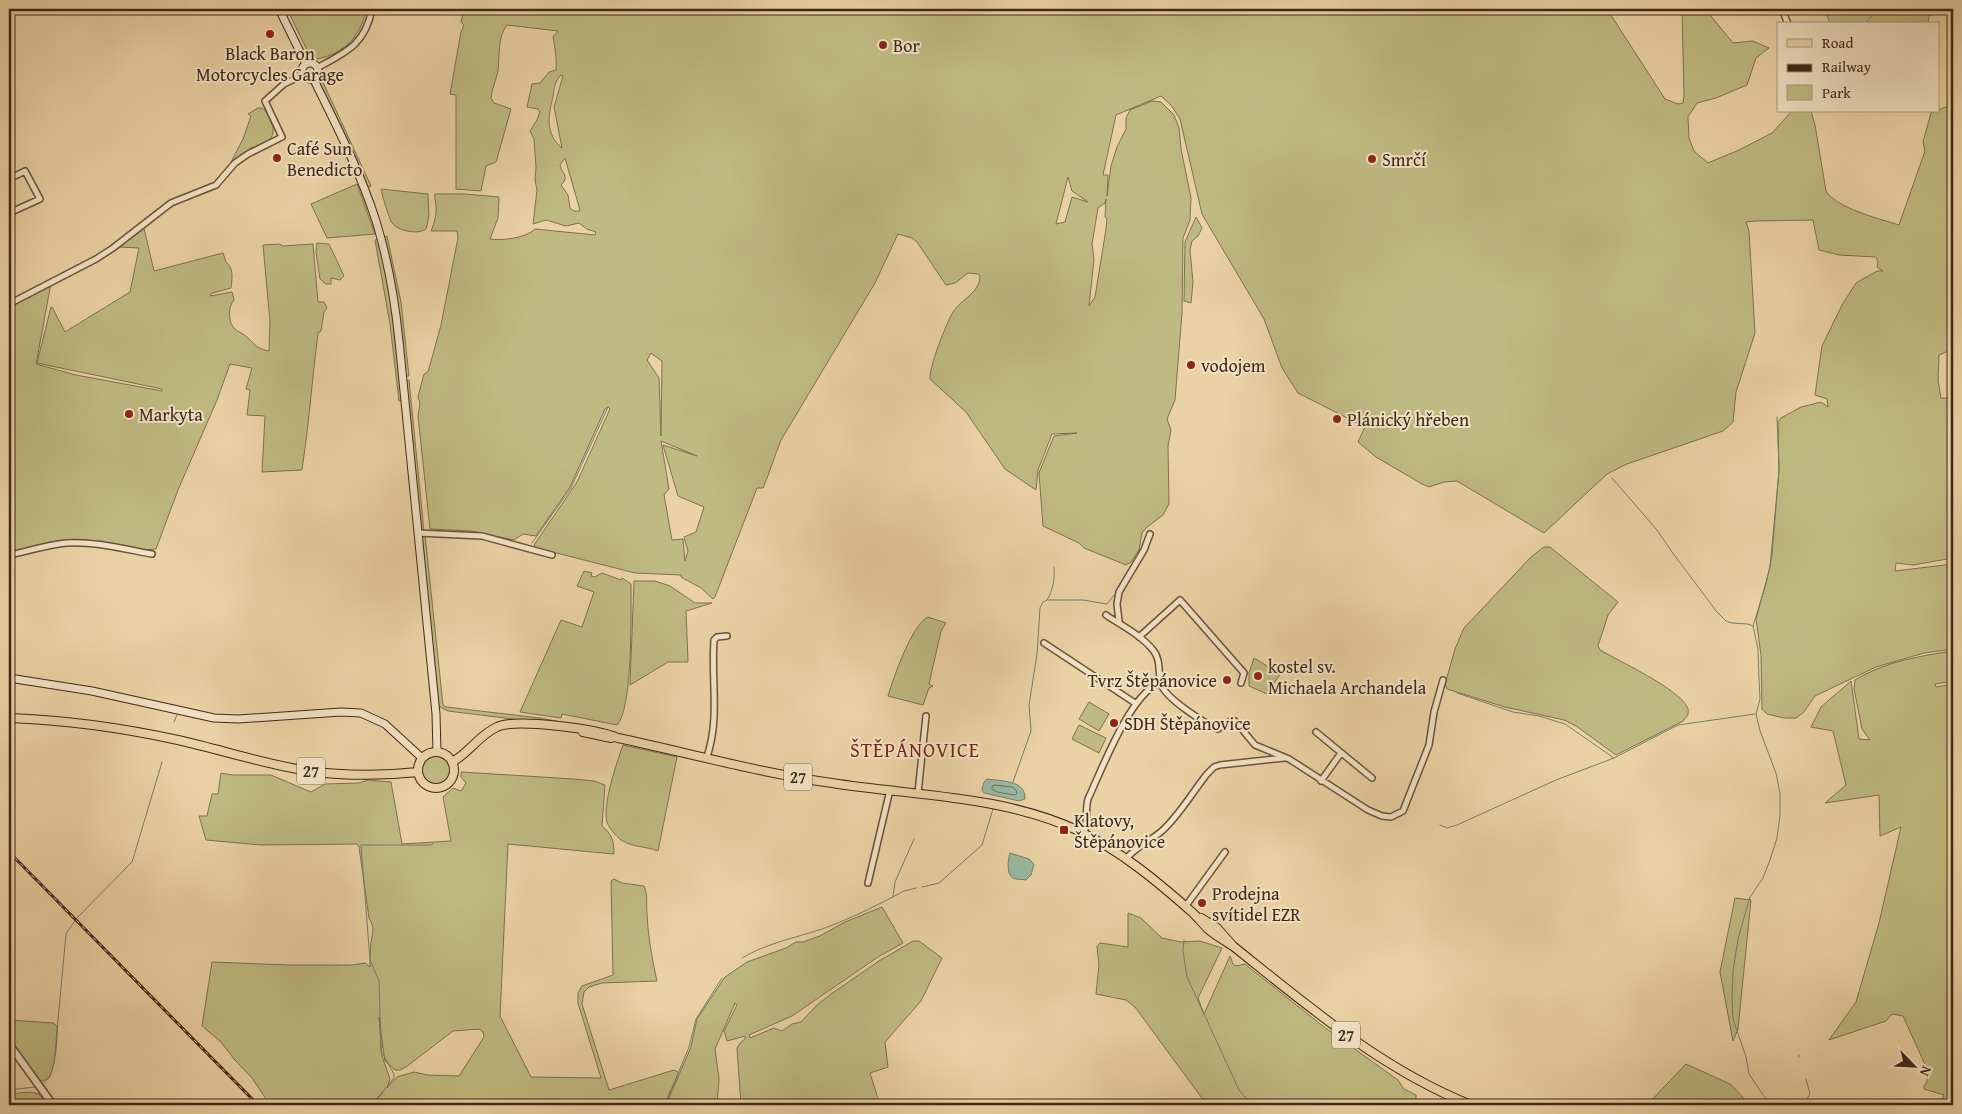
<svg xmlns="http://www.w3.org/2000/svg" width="1962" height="1114" viewBox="0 0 1962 1114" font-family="'Gentium Book Plus',serif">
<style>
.green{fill:#bfba81;stroke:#7e714e;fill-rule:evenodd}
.water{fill:#99b8a1;stroke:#757e6b}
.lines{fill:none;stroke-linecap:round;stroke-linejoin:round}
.shore{stroke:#6c705e;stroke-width:1}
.stream{stroke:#757e6b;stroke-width:1}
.minor-casing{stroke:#69523c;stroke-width:8}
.tertiary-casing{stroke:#69523c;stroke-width:9}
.secondary-casing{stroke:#3e281a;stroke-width:9}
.primary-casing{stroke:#3e281a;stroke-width:10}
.minor{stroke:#f2e2c4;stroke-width:5}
.tertiary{stroke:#f2e2c4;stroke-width:6}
.secondary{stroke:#f2e2c4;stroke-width:7}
.primary{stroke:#ebd2a4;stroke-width:8}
.rail-casing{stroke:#3e281a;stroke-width:3}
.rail{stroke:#f2e2c4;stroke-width:1;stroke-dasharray:4;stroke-linecap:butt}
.poi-dot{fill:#8f2418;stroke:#f2e2c4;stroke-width:2}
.labels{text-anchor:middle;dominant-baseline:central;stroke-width:4;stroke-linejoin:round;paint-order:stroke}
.shield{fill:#f2e2c4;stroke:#74604d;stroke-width:1}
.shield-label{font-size:16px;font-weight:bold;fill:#3e281a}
.poi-label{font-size:18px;fill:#3e281a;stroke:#f2e2c4;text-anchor:start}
.quarter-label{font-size:20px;letter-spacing:1px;fill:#7a1f14;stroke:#f2e2c4}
</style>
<rect width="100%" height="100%" fill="#ebd2a4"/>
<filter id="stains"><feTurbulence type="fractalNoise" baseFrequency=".004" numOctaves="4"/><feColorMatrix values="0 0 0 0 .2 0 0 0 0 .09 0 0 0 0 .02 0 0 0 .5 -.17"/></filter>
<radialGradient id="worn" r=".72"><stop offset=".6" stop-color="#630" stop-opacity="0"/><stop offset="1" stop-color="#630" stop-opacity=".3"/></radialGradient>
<path class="green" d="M287,9H366C362,35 344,54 317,59L311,56L307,50Z
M464,9H1607L1665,99L1678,104L1683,103L1684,96L1682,9H1715L1710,15L1733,43L1753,41L1769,48L1756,58L1747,85L1716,98L1697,103L1688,117L1689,138L1694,151L1708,163L1739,150L1772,133L1792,111H1811L1815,125L1826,191C1836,208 1880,219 1899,225L1925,151L1923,142L1931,113L1953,104V349L1939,355L1938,381L1941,398H1953V558L1913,565L1896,563L1895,571L1953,564V649L1924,653L1876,667L1815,696L1804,712L1796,718H1784L1767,714L1762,709L1761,655L1756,619L1770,567L1779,472L1778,422L1781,418L1801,407L1821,402L1828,407L1827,399L1815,395L1822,346L1842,305L1856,283L1877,271H1883L1877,267L1878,262L1876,257L1839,255L1819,250L1813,220L1755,221L1746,222L1749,231L1755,333L1736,392L1733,422L1723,431L1627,464L1607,474L1544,533L1457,481L1444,482L1429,487L1422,484L1376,457L1358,442L1365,427L1298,393L1282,368L1264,319L1202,214L1180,119L1171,105L1161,96L1116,115L1103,175H1108L1107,196L1111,166L1117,147L1126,129V118L1130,110L1152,101L1161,102L1174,115L1179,128L1181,149L1191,198L1190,220L1183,238L1182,313L1175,400L1167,419L1171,430L1168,446L1169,504L1163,515L1146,528L1142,533L1139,550L1131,562L1126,565L1084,548L1079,543L1043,526L1039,473L1054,436L1077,433L1052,434L1038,470L1036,490L1005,469L966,412L930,379C929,367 946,324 953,312C961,299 980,293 980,276L978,274L968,273L955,283L946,285L917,242L912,238L898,234L875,283L781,440C774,457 770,472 763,488H757L715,597L713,599L701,588L681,577V575L635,573L537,548L534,545L577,482L610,409L608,407L605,409L570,487L536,536L523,534L514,540L472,531L430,529L418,416L420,403L418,397L424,374L428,372L441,325L458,238L457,231H431C434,224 437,214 436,206C436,201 434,200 435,194H465L499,197L498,218L490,239C502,241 526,238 535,229L595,235L596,232L587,229L579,223L566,226L546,220L533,224L537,190L535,180L536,167L534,139L530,131L537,120L540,112L538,109L527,107L532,84L540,83L549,72L556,70C557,59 555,48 553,37L558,31L507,25C497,38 500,55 498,71C496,80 492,89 491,98L494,103L511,109L496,162L486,166L481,191L456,189V95L450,94L461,32L464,25L461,22ZM561,75L563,76L554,107L562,148C545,134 548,116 553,97C554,88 555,81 561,75ZM565,158L580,210L579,211H574L570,208L568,195L561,185C570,176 562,174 560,165ZM1068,177L1072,191L1088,202L1072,197L1065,222L1056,224ZM1106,199L1105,217L1107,219L1106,229L1095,297L1089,306L1094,259L1092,244L1098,208L1105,203ZM651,353L662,361L661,436L659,378L647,360ZM661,441L697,456L663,445L678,496L704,507L696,532L684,537L688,551L685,561L683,539L672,540L664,495L669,489Z
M1811,9H1930L1928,24H1831L1826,14L1813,11Z
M321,72V78L371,186L367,187L320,86L319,78Z
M258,108H262C267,111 268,116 271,122C278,137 267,143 254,149L252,147L233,162H231L243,139L251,116L248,114Z
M357,184L375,234L327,238L311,204Z
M381,189L428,194L429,216L426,229C418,235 398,231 392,223C390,221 381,192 381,189Z
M1196,217L1202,228L1198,236L1192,241L1190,250L1193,282L1191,303L1184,301L1185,242Z
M143,224L154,271L223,253L226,262C234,268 232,279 231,288L212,293L210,296L232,292L234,300C228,307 228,319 233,327C237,332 245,334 249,339C256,346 258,349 269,351L270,321L263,245L279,244L283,246L313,244L318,302H324L327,308L324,312L321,331L318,333C312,379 309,425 302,470L262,472L265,416L247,415L250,390L246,389L252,368L230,364L217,400L178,490L156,549L133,551L74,543L9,555V304L51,283L36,364L76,375L162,391V389L37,363L51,307H52L65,332L130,292L139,248L118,247Z
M387,236L401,302L409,376H406L384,237Z
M378,239L389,286L402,400L399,401L390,324L375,240Z
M317,243L329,244L344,276L340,280L331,278V284H326L320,279L316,252Z
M409,380L424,531H421L406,381Z
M421,535H425L443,705L446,707L540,718L588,727H577L448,711L440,707L437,701Z
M1544,547H1550L1618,602L1608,615L1598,646L1600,650C1619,661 1679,689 1687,707C1689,709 1688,712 1688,715L1683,721L1616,755L1576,726L1564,720L1505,707L1447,689L1445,684L1455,649L1464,628L1531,557Z
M584,571L592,573L591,576L595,577L602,573L621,580L622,578L631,584C631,610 633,709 617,725L562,714L561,718L520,712L561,620L582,627L594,592L577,586Z
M634,581H655L670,586L695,603H712L686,611L688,662H668L630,685Z
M928,617L946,623L941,631L929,684L933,686L929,688L923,705L888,696C893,679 912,624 928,617Z
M1953,651V681L1935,684L1936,687L1953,684V1105H1939L1944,1095L1924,1089V1086L1927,1082V1069L1903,1016L1892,1014L1886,1021L1829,1040L1856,1002L1879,923L1901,827L1880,836L1879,795L1825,803L1846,785L1833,731L1811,727L1821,707L1851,681L1859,739L1870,740L1862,729L1854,689L1855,680C1884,662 1920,656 1953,651Z
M1254,658L1280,674L1267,694L1249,686V673Z
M1089,702L1109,714L1099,731L1079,719Z
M1079,725L1106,738L1099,753L1072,739Z
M623,745L677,757L658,851C646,846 634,848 621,840C616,836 609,828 607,822C602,805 617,762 623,745Z
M422 770a14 14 0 1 1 28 0a14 14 0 1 1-28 0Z
M461,772L574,779L594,781L605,785L602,826C612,834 614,841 614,854L508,844L500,1016L531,1077L601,1078L578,1003V993L582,986L613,975L611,881L614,879L622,883L644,886C648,895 646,903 647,913C648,936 652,959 657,981L602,983L589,987L584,992L582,1004L609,1090L674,1070L678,1072L677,1077L664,1105H372L383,1092L371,1105H270L252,1078L234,1059L221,1042L202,1026L212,962L288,965H352L365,963L370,967C370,959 370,949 371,942C373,930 375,929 369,918L359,847L357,844L261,845L206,840L199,816H207L212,794H218L221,773L232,775H271L311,792L325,784L359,783L368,780L391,782L402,844L451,841L443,797L453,788L461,791L466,783L461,777ZM379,1017L384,1055L385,1061L395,1070H400L406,1067L453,1031L479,1029L483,1032L484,1037L459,1076L427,1075L414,1072L397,1077L387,1088L390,1079L382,1056Z
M1735,898L1751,900L1738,1029L1733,1041L1720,972Z
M882,907L903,943L878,957L792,1016L749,1035L750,1038L774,1028L782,1031L792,1024L801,1022L817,1005L831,994L879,961L913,941H919L942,958L921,1001L885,1042L888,1067L870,1073L880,1105H741L737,1048L741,1042L745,1039V1036L727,1041L724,1031L737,1005L735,1003L715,1049L719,1079L717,1105H666L691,1047L697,1019L725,977L747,962L786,948L796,942H803L820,936L845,922Z
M1128,913L1141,918L1162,938L1181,942L1200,941L1222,948L1198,998L1204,1014L1230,956L1233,964L1236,966L1245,964L1324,1027L1398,1080L1404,1089L1416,1095V1098L1413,1105H1207L1135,1007L1126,1000L1096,994L1099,965L1097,946L1100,943L1128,947Z
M9,1020L53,1023L57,1026C58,1035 55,1072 48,1078C46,1080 44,1080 41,1081L38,1079L9,1037Z
M1686,1064L1730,1084L1750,1105H1647Z
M30,1092L39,1094L47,1105H9V1094Z"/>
<path class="water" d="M987,779C1001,781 1026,780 1025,799L1019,801L984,793L982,790L984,782Z
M1010,853L1029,859L1034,864L1031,875L1026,880C1023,879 1016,880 1013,878C1006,874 1008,859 1010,853Z"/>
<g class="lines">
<path class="shore" d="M994,785L1012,787L1016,790L1017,793L1015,795L997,792L992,789Z"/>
<path class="stream" d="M1864,24L1879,9
M1612,478L1657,530L1672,552L1717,612L1726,621L1732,623L1748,624L1753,626
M532,543L571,488L608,407
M1048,600H1083L1107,604L1114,595
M1457,693L1513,712L1539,716L1565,724L1614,758
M174,722L177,715
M1013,782L1031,731L1029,705L1037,654L1040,608L1043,602L1047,600C1053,590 1055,579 1054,567
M1440,825L1447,828L1457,825L1556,780L1614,758L1678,725L1755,714
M1134,840L1142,842
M922,887L939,883L982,845L993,809
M893,896L895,882L914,839
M1184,940L1183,951L1187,977L1239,1090L1252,1105
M742,958C767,943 795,938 822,929C850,919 878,905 904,891L916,888
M1799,1055V1057
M43,1083L50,1077L54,1063L66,934L76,919L132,862L162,762
M9,1090L35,1087
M372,1105L394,1078V1074L381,1051L379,981L370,960L361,845H431L433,843
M665,1105L689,1047L696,1019L722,978
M1770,1105L1749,1074L1746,1057L1733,1019L1732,1000L1733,971L1738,939L1750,897L1763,878L1770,860L1777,838L1780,816V794L1776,773L1760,731L1756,714L1760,699L1759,679L1758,649L1753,626L1766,584L1772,556L1779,469L1777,417
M1803,1105L1810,1094L1806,1079"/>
<g class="minor-casing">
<path id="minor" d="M1779,9L1784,14L1788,24
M317,68C346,52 365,45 372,9
M9,179L25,171L40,199L9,213
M9,304L96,259L113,248L171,203L216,185L235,163L248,154L282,137L265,101L284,84L303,75
M418,533L482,536L552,555
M9,555C28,551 47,545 66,543C95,541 124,549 152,554
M1106,615C1122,626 1141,635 1153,650C1161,659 1158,673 1161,684C1165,698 1204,723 1218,729L1232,720L1235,721L1255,745L1289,759L1368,810L1382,816L1391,817L1403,811L1429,745L1434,712L1443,680
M1119,621L1117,604L1119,592L1144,550L1150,534
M1139,637L1180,600L1244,673L1241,683
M1044,643L1135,703
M1316,732L1372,778
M707,757C720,717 711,681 714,640L717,637L727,636
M1321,781L1341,753
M918,793L926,716
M1084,833C1088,822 1085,810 1088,799C1103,767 1129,696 1160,682
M1126,859C1136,846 1151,841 1163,830C1180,814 1192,793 1207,774L1214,767L1220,765L1284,758
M868,883L890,790
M1185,907L1225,852"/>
</g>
<g class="tertiary-casing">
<path id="tertiary" d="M9,1044L53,1105"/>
</g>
<g class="secondary-casing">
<path id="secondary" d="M279,9L306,64
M302 71a8 8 0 1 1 16 0a8 8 0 1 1-16 0Z
M313,78C336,125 360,171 376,221C388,260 395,301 399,341L436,714L437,752
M9,678L92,691L214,718L238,719L341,712L361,713L385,724L422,758"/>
</g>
<g class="primary-casing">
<path id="primary" d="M9,718C66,720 123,728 178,740C222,750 264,764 308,771C345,776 381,776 418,772
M583,732L611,738
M418 770a18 18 0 1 1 36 0a18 18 0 1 1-36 0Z
M452,762C469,753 479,735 497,727C516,718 597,729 618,738C689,753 760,773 832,783C915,796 1002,795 1079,831C1121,851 1158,882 1193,913C1198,918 1203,924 1208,929C1216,936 1225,941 1233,946
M1201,918L1217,928L1233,946C1308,1006 1381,1069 1471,1105"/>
</g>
<use href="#minor" class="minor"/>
<use href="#tertiary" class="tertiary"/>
<use href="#secondary" class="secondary"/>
<use href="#primary" class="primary"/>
<g class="rail-casing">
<path id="rail" d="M9,852L258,1105"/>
</g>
<use href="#rail" class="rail"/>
</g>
<g class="poi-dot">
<circle cx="270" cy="34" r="5"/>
<circle cx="883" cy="45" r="5"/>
<circle cx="277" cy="158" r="5"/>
<circle cx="1372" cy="159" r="5"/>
<circle cx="1191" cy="365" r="5"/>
<circle cx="129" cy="414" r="5"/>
<circle cx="1337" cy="419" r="5"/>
<circle cx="1258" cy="676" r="5"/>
<circle cx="1227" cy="680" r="5"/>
<circle cx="1114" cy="723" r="5"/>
<rect x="1059" y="825" width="10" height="10" rx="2.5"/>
<circle cx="1202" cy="903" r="5"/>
</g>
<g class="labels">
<g class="shield">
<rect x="297" y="757.5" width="28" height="27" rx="4"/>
<rect x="784" y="763.5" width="28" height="27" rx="4"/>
<rect x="1332" y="1021.5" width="28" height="27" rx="4"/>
</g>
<g class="shield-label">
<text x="311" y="771">27</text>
<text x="798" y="777">27</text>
<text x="1346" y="1035">27</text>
</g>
<g class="poi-label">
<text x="893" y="45">Bor</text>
<text x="270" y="53" text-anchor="middle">Black Baron<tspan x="270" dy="21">Motorcycles Garage</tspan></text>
<text x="287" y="148">Café Sun<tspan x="287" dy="21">Benedicto</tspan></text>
<text x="1382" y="159">Smrčí</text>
<text x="1201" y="365">vodojem</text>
<text x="139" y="414">Markyta</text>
<text x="1347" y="419">Plánický hřeben</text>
<text x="1268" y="666">kostel sv.<tspan x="1268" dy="21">Michaela Archandela</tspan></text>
<text x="1217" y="680" text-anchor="end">Tvrz Štěpánovice</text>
<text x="1124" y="723">SDH Štěpánovice</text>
<text x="1074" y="820">Klatovy,<tspan x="1074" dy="21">Štěpánovice</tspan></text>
<text x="1212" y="893">Prodejna<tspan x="1212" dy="21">svítidel EZR</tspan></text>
</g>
<g class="quarter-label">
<text x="915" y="749">ŠTĚPÁNOVICE</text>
</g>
</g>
<rect width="1962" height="1114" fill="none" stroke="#ebd2a4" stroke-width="30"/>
<rect x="10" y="10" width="1942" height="1094" fill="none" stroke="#3e281a" stroke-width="2.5"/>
<rect x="15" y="15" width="1932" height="1084" fill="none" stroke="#3e281a"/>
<rect x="1777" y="22" width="162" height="90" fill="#f2e2c4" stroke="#aa9880"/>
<rect x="1787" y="39" width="25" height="8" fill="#ebd2a4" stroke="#aa9880"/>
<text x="1822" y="48" font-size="15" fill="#3e281a">Road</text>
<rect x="1787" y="64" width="25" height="8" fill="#3e281a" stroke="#aa9880"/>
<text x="1822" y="72" font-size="15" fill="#3e281a">Railway</text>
<rect x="1787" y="85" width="25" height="15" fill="#bfba81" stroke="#aa9880"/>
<text x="1822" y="98" font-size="15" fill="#3e281a">Park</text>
<g transform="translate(1914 1066) rotate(114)" stroke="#f2e2c4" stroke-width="4" paint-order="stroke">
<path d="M0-4L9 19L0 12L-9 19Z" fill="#3e281a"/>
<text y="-8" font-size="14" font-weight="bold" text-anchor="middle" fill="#3e281a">N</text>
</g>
<rect width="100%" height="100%" filter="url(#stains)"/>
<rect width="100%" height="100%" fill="url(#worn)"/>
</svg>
